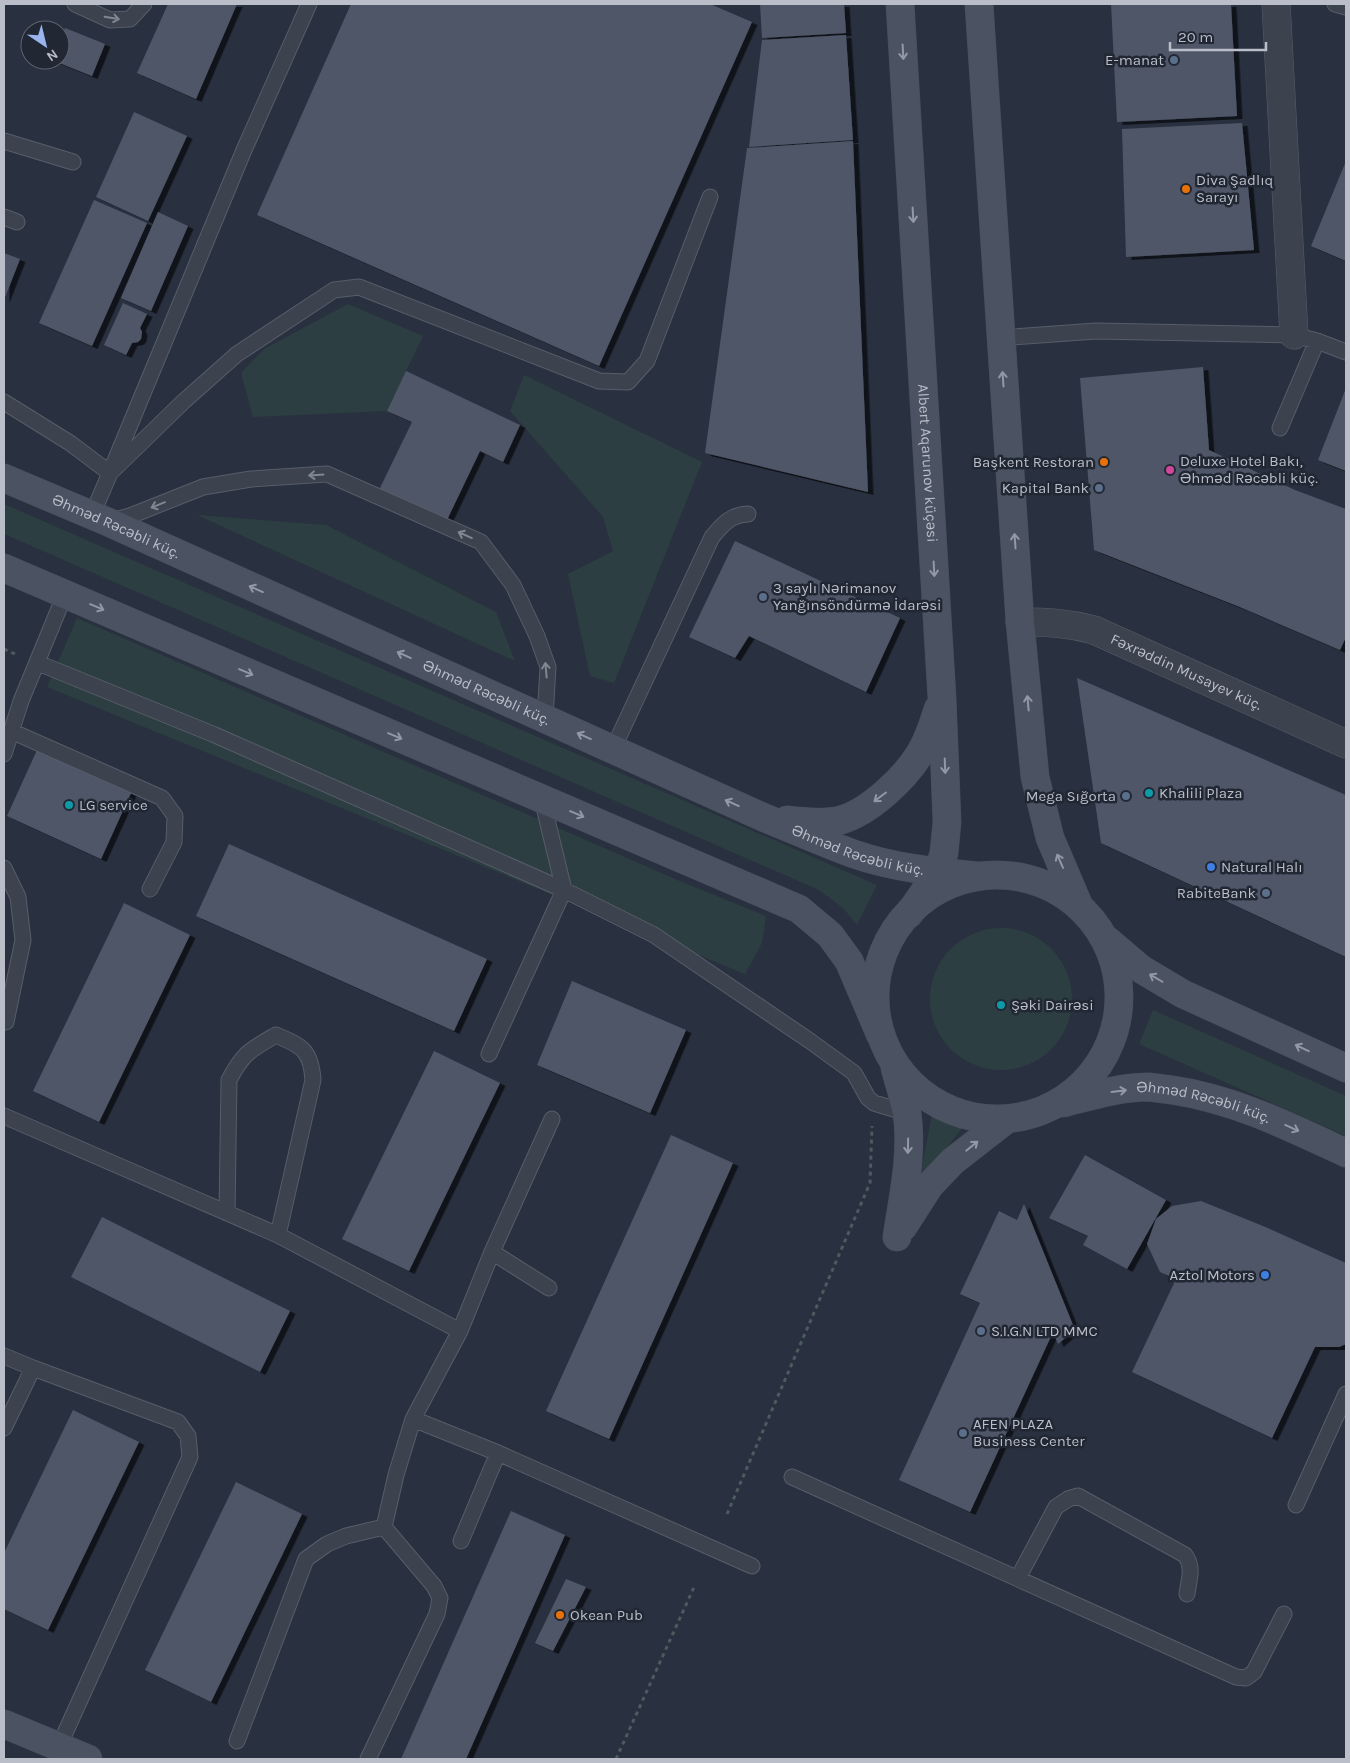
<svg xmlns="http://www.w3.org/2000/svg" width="1350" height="1763" viewBox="0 0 1350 1763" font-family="Karla,sans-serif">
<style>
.green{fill:#2c3e41}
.building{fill:#4f5767;filter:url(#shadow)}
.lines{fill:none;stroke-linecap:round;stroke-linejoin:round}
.service-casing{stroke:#575e69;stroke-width:17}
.minor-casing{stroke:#575e69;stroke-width:29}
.tertiary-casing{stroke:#575e69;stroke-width:29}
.secondary-casing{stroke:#464c58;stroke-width:29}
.path{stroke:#4b5b5e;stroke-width:3;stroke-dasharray:4 4;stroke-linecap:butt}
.service{stroke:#3c434f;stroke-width:15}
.minor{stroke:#3c434f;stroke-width:28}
.tertiary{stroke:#3c434f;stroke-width:28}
.secondary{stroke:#4b5261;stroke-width:28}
.oneway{stroke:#818792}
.oneway2{stroke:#9298a5}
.service-dot{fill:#5c6f8a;stroke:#212834;stroke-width:2}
.food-dot{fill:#e8710a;stroke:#212834;stroke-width:2}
.hotel-dot{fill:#d1479c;stroke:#212834;stroke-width:2}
.culture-dot{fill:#0f9aa8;stroke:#212834;stroke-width:2}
.shop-dot{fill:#3f7fe0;stroke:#212834;stroke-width:2}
.labels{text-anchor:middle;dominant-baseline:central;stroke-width:5;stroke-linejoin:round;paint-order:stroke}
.poi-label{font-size:15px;fill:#b9bec9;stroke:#212834;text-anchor:start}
.street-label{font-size:15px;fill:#b9bec9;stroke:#212834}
</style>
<defs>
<filter id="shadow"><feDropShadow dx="5.5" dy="3" stdDeviation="0" flood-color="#0009"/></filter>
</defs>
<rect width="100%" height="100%" fill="#29303f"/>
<path class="green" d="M348,304L423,336L387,411L253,417L241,373L264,349Z
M524,375L702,462L614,683L590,676L568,574L613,551L603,517L510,411Z
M4,504L877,885L857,925L843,908L819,890L4,534Z
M197,515L326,525L496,612L515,661Z
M77,618L682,882L766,916L762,943L745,974L47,687Z
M930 999a71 71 0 1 1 142 0a71 71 0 1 1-142 0Z
M1153,1010L1346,1096V1136L1139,1044Z
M932,1114L963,1127L919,1183Z"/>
<path class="building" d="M168,4H237L196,99L137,73Z
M351,4H710L752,22L599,366L257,215Z
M760,4H844L846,33L762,38Z
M1111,4H1231L1237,116L1117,122Z
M65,28L105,44L92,76L52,60H60V39Z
M846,35L853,140L749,147L762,40Z
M134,112L187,136L148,221L96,197Z
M1242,123L1254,250L1126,257L1122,129Z
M853,141L868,492L705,453L747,148Z
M1346,161V261L1311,246Z
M94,200L147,223L92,346L39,323Z
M158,212L188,226L151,311L121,298Z
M4,253L20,259L4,300Z
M123,303L147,314L140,328L142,332L141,339L138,342L132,343L126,355L104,345Z
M1203,367L1209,450L1295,490L1346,509V637L1340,650L1240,607L1094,550L1080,378Z
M406,371L520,425L503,462L480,451L446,522L379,490L412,422L387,411Z
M1346,388V471L1318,460Z
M735,541L900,618L866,692L749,636L735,658L689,637Z
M1077,678L1346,795V957L1101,843Z
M37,750L131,793L101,859L7,816Z
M229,844L487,959L454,1031L196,916Z
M124,903L190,935L99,1122L33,1091Z
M572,981L686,1030L650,1113L537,1065Z
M434,1051L500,1083L409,1271L342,1239Z
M671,1135L733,1163L609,1439L546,1411Z
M1085,1155L1166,1200L1127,1269L1083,1245L1088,1236L1049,1218Z
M1201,1201L1263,1226L1346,1263V1344L1339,1347H1315L1272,1438L1132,1372L1176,1279L1160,1272L1147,1244L1156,1219L1172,1206Z
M1024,1204L1075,1330L1058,1344L1053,1332L970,1512L899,1480L980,1303L960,1294L999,1211L1017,1220Z
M102,1217L290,1311L260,1372L71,1277Z
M73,1410L139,1442L48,1630L4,1609V1553Z
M236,1482L302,1514L211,1702L145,1670Z
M511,1511L565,1535L466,1759H401Z
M566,1579L586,1587L553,1651L535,1643Z"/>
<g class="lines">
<g class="service-casing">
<path id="service" d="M75,4L110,20L130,19L144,4
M1335,4L1346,7
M4,141L73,162
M4,217L17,222
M1000,338L1096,331L1294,335L1317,341L1346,352
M4,402L70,443L110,473L244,150L309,4
M1280,428L1317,341
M92,515L110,473L183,402L237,354L334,290L359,287L599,381L628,382L647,361L710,197
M111,521L130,516L203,487L251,479L327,474L481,542L513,585L537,636L548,667L545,718
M38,663L215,735L564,890L654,935L810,1041L854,1073L868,1098L874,1103L907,1113
M11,731L162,798L175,816L174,842L150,889
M613,749L712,537C723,524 730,515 748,514
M4,754L21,701L65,594
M4,868L18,897L23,940L6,1022
M489,1054L564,890L542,799
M4,1116L278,1235L460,1331
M227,1213L229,1080C243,1053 250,1050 276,1035C302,1046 311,1050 313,1080L278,1235
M492,1252L549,1288
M4,1356L33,1368L4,1428
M33,1368L178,1422L188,1436L190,1457L56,1753
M413,1419L498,1453L752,1566
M792,1477L1236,1677L1246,1678L1254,1672L1284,1614
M1296,1505L1346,1394
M461,1541L498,1453
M1018,1578L1056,1507L1068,1499L1078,1496L1185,1555C1194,1567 1189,1579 1187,1594
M237,1741L306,1559L327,1544L346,1536L384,1527
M368,1759L437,1614L440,1598L434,1586L384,1527L396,1475L413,1419L460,1331L492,1252L552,1119"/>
</g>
<g class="minor-casing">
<path id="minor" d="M1276,4L1294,335"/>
</g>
<g class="tertiary-casing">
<g id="tertiary">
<path id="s1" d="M1020,622C1047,622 1068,623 1094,630L1346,744"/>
</g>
</g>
<g class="secondary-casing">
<g id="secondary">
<path id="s2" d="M900,4L942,698L947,822L944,853L940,866L934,878L909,914"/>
<path d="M979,4L1020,622L1035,777L1050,838L1079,906"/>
<path id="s3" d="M4,478L108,522L765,818C795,830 824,843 854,854C894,868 937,872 979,876"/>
<path d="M4,568L799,909L830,935L849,961L880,1034"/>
<path d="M787,820C804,822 824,824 841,820C869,812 904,779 919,755C928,741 933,725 938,709"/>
<circle cx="997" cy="997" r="122"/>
<path d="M1107,940L1141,969L1183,994L1346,1068"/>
<path d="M895,1068C899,1083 904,1098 907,1113C913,1154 903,1196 897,1237"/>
<path id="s4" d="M1063,1103C1091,1096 1120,1087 1149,1087C1157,1088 1164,1089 1172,1090C1234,1099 1290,1127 1346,1153"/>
<path d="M903,1227L930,1185L953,1161L1007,1119"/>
<path d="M4,1724L88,1759"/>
</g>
</g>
<path class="path" d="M4,649L15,654
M727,1514L870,1183L872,1126
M616,1759L695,1585"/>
<use href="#service" class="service"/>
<use href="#minor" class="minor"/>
<use href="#tertiary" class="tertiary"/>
<use href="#secondary" class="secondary"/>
</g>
<defs><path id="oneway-shaft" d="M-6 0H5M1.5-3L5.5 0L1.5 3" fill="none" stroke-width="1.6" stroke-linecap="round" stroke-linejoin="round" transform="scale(1.25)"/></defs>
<g class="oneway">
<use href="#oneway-shaft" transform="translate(112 18) rotate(10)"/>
<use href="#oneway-shaft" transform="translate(316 475) rotate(176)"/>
<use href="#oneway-shaft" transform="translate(158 505) rotate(158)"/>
<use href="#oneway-shaft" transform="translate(465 535) rotate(-156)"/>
<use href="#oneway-shaft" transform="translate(546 670) rotate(-95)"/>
</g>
<g class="oneway2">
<use href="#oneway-shaft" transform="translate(903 52) rotate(87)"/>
<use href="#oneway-shaft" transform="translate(913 215) rotate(87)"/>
<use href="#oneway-shaft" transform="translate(1003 379) rotate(-94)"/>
<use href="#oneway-shaft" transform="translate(1015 541) rotate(-94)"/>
<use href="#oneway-shaft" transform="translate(934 569) rotate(87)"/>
<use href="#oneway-shaft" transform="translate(256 589) rotate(-156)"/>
<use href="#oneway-shaft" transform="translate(97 607) rotate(23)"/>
<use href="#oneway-shaft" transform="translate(404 655) rotate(-156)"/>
<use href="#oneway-shaft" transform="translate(246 672) rotate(23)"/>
<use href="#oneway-shaft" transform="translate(1028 703) rotate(-95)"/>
<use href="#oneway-shaft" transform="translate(395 736) rotate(23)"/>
<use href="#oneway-shaft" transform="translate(584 736) rotate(-156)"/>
<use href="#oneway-shaft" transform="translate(945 766) rotate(88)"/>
<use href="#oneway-shaft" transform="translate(880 797) rotate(143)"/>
<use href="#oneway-shaft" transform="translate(732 803) rotate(-156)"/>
<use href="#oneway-shaft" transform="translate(577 814) rotate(23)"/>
<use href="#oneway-shaft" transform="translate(1060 861) rotate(-114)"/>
<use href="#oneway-shaft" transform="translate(1156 978) rotate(-150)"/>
<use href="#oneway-shaft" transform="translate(1302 1048) rotate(-155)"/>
<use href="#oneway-shaft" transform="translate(1119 1091) rotate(-7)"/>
<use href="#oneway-shaft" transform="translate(1292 1128) rotate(24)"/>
<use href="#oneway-shaft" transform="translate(908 1146) rotate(91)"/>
<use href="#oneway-shaft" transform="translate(972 1146) rotate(-39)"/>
</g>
<g class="service-dot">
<circle cx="1174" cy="60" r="5"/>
<circle cx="1099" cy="488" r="5"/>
<circle cx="763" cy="597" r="5"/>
<circle cx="1126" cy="796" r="5"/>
<circle cx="1266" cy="893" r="5"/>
<circle cx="981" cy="1331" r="5"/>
<circle cx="963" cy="1433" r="5"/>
</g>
<g class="food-dot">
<circle cx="1186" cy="189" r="5"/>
<circle cx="1104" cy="462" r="5"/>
<circle cx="560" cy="1615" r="5"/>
</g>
<circle class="hotel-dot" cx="1170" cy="470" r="5"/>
<g class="culture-dot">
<circle cx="1149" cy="793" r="5"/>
<circle cx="69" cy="805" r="5"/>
<circle cx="1001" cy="1005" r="5"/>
</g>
<g class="shop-dot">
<circle cx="1211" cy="867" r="5"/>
<circle cx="1265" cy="1275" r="5"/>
</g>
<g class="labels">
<g class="poi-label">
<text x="1164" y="60" text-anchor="end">E-manat</text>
<text x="1196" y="180">Diva Şadlıq<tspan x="1196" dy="17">Sarayı</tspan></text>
<text x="1180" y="461">Deluxe Hotel Bakı,<tspan x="1180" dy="17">Əhməd Rəcəbli küç.</tspan></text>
<text x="1094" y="462" text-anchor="end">Başkent Restoran</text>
<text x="1089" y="488" text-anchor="end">Kapital Bank</text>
<text x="773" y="588">3 saylı Nərimanov<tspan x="773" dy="17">Yanğınsöndürmə İdarəsi</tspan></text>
<text x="1159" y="793">Khalili Plaza</text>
<text x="1116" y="796" text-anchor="end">Mega Sığorta</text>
<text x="79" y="805">LG service</text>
<text x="1221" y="867">Natural Halı</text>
<text x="1256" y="893" text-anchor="end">RabiteBank</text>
<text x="1011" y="1005">Şəki Dairəsi</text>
<text x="1255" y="1275" text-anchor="end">Aztol Motors</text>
<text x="991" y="1331">S.I.G.N LTD MMC</text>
<text x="973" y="1424">AFEN PLAZA<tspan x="973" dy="17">Business Center</tspan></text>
<text x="570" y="1615">Okean Pub</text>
</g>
<g class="street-label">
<text stroke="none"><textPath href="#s2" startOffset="460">Albert Aqarunov küçəsi</textPath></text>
<text stroke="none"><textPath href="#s3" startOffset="122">Əhməd Rəcəbli küç.</textPath></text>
<text stroke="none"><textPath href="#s1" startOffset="176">Fəxrəddin Musayev küç.</textPath></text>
<text stroke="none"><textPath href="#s3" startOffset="528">Əhməd Rəcəbli küç.</textPath></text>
<text stroke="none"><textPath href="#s3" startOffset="932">Əhməd Rəcəbli küç.</textPath></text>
<text stroke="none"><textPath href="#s4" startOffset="144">Əhməd Rəcəbli küç.</textPath></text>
</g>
</g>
<rect width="1350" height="1763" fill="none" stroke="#b9bec9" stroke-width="10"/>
<g transform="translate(45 45) rotate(145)"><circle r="24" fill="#212834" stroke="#5e6470"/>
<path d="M0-4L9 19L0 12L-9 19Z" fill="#9ab4ee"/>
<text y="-8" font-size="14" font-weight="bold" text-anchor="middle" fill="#b9bec9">N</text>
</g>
<path d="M1170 42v8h96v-8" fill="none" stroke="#b9bec9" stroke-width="2.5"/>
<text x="1178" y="42" font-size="15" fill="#b9bec9" stroke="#212834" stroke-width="4" paint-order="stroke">20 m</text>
</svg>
